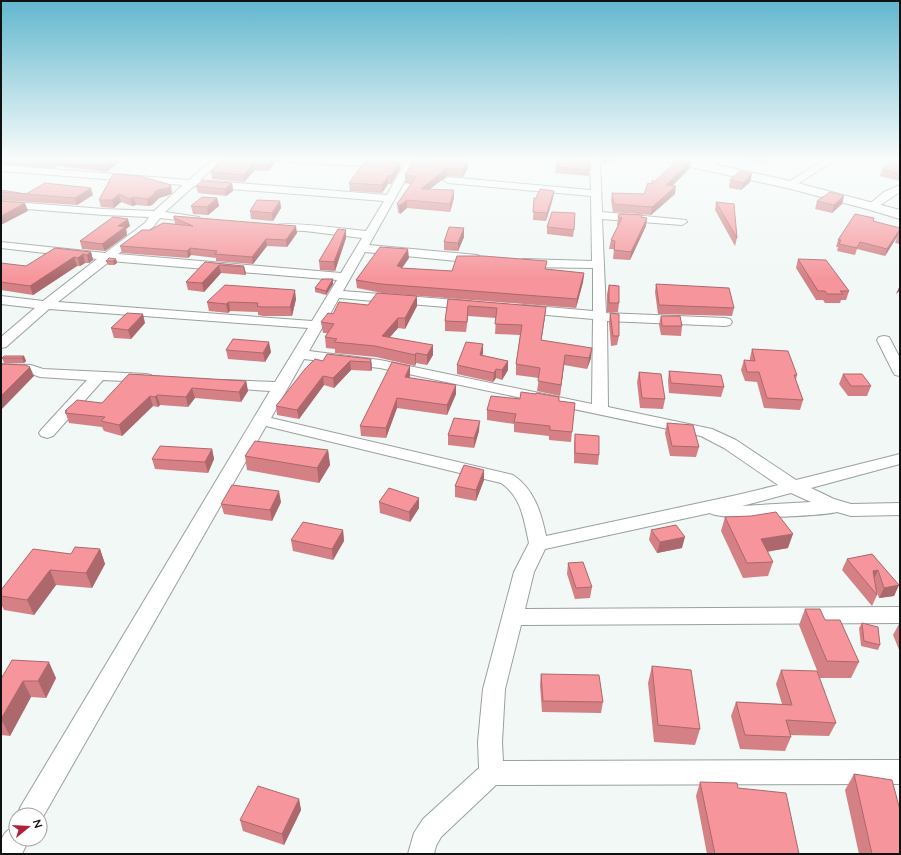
<svg xmlns="http://www.w3.org/2000/svg" width="901" height="855" viewBox="0 0 901 855" font-family="Lato,sans-serif">
<style>
.lines{fill:none;stroke-linecap:round;stroke-linejoin:round}
.street-casing{stroke:#9aa09e;stroke-width:2}
.secondary-casing{stroke:#9aa09e;stroke-width:2}
.street{fill:#fff;fill-rule:evenodd}
.secondary{fill:#fff;fill-rule:evenodd}
.wall{fill:#d48085}
.shaded-wall{fill:#ac686c}
.building{fill:#f6959b;stroke:#ac686c}
</style>
<rect width="100%" height="100%" fill="#f1f8f6"/>
<g class="lines">
<g class="street-casing">
<path id="street" d="M213,159H223L200,180L387,195L407,159H417L369,245L477,255L481,257L483,259L481,261L477,263L365,252L343,291L469,301L474,302L475,305L474,308L469,309L339,298L309,351L380,360L592,404L593,319L524,313L519,312L518,309L519,306L524,305L593,311V268L524,267L520,266L518,263L520,260L524,259L592,261L591,196L448,183L443,180L448,177L591,190L590,159H600L602,212L686,220L687,222L682,225L602,219L606,313L725,318L730,319L732,322L730,325L725,326L607,321L608,407L712,429L736,440L796,480L900,454V464L811,488L834,499L851,504L900,503V515L851,516L837,512C821,516 720,521 710,513L545,549L534,572L525,609L900,607V623L521,625L505,689L502,742L503,761L900,760V784L496,785L441,837L436,846L434,854H408L414,833L423,819L479,768L478,742L483,689L514,572L529,543C524,521 522,497 501,483L266,426L40,822V815H17L21,806L270,391L226,388L221,387L219,384L221,381L226,380L275,382L308,328L49,309L6,347L1,348V337L35,308L1,304V296L43,301L97,259L1,248V242L105,253L145,223L149,217L104,215L1,207V201L104,209L154,211L183,185L1,171V165L189,180ZM194,186L384,201L366,231C352,230 277,219 271,227L276,230L305,231L362,238L341,273L118,254L153,227L160,218L195,222L199,221L200,219L199,217L165,212ZM110,261L337,280L312,321L58,302ZM304,359L380,368L701,436L724,448L778,485L737,495L546,536C541,512 534,489 513,475L271,418ZM791,493L811,502L742,506Z
M282,159H342L385,161L390,164L385,167L287,162Z
M712,159H724L708,168H702L700,166Z
M825,159H836L793,187H787L785,185L787,183Z
M900,185V192L876,208L872,209L867,206L884,192Z
M884,336L889,337L900,358V376L895,375L893,372L877,340L879,337Z
M1,364L31,365L43,369L146,374L151,375L153,378L151,381L146,382L103,380L53,436L47,438L41,436L39,433L41,430L87,380L40,377L29,373L1,372Z
M16,826V839H29L22,854H1C1,839 1,832 16,826Z"/>
</g>
<g class="secondary-casing">
<path id="secondary" d="M666,159H690L790,181L900,210V219L867,209L787,188L668,162Z"/>
</g>
<use href="#street" class="street"/>
<use href="#secondary" class="secondary"/>
</g>
<path class="wall" d="M1,159H124L106,172L57,166L53,168L1,164Z
M224,159H278L268,171L255,170L244,182L212,179L211,172Z
M384,159H406L405,160Z
M414,159L468,168L463,177L447,176L430,189L454,198L450,212L407,208L400,214L398,212L397,204L411,184L405,183V175Z
M559,159H590L589,176L555,173L556,167L560,160Z
M744,159H772L762,164Z
M900,159V181L880,176L882,169Z
M690,168L672,186L675,194L651,215L613,212L611,201L612,193L644,194L652,184L655,181Z
M400,169L391,184H388L382,193L350,191L349,183Z
M113,174L172,193L169,195L159,198L152,205L148,206L136,205L132,206L121,202L114,208L101,207L99,200Z
M752,174L750,182L741,190L729,188L730,180Z
M232,183L233,191L226,196L198,193L196,186Z
M1,190L26,194L93,195L77,205L1,200Z
M554,191L553,198L546,221L533,220L534,198H536Z
M844,196L842,204L832,213L815,209L817,201Z
M217,198L219,206L208,215L193,214L191,206Z
M280,201L281,208L273,221L251,219L250,211Z
M716,202L737,238L735,246L715,210Z
M618,217H643L646,226L630,260L613,259L614,249H609L611,240L618,225H617Z
M174,218L297,233L287,247L267,246L253,264L216,261V258L191,255L188,258L122,253L120,246L150,230L175,224Z
M873,221L900,231L899,234H900V244L895,243L897,237L885,256L857,249L855,255L837,251L838,247H836L838,240Z
M130,226L126,229L127,235L105,251L82,249L80,241Z
M547,227L574,230L573,237L547,234Z
M464,228V237L458,251L444,250V242Z
M346,238L335,271L320,270L319,261Z
M91,252L93,260L89,263H85L80,266H77L33,295L1,290V263L26,266Z
M409,258L402,268L452,271L546,269L584,273L583,282L576,308L382,293L357,288L356,280Z
M116,259L117,263L114,265H108L106,261Z
M798,259L849,291L846,300H841L840,303H825L823,300H816L796,268Z
M205,262L244,266L246,274L245,275L221,273L204,292L188,290L186,282Z
M333,284L326,295L315,292V288Z
M656,284L734,308L732,316L658,314L655,292Z
M609,285L619,303L618,312H607V294Z
M417,296V306L405,329L398,328L390,337L433,355L427,365L416,363L415,366L376,357L335,353V349L326,348L325,337L327,333H323L321,322L333,314L368,305Z
M296,299L292,316H263L258,315V312L230,311L228,313L209,311L207,302Z
M448,299L546,307L541,340L591,358L587,369L564,365L560,396L537,391L539,378L516,375V364L520,335L495,334L496,318L468,316L466,332L445,331V321Z
M610,313L619,336L617,345L611,346L609,323Z
M661,316L682,326L681,336L661,335L659,325Z
M145,323L131,339L114,338L111,328Z
M483,344V353L482,355L508,361V370L502,380L496,378L493,382L457,374V365Z
M752,349L797,375L796,380L803,400L800,410L764,408L757,382L745,381L741,370L744,360L750,361V358Z
M226,350L271,352L265,362L228,359Z
M24,356L26,361L24,363H4L2,358Z
M371,359L372,369L371,371L351,370L334,388L324,385L299,419L277,415L276,406L323,361Z
M669,371L724,387L721,397L669,393L668,381Z
M639,372L665,399L663,409L640,408L637,382Z
M129,374L246,381L248,391L241,402L195,398L188,407L160,405L158,407L153,406L122,436L104,431L102,427L69,423L65,411L102,403Z
M843,374L871,386L867,396H848L839,384Z
M410,376V378L456,385V394L447,415L397,408L386,438L361,436L360,426Z
M520,399L559,401L575,403L571,442L549,440V436L514,432V424L487,420V410Z
M667,423L699,447L696,457L670,456L665,433Z
M479,431L474,448L448,445V435Z
M575,434L599,455L598,465L574,463V444Z
M212,449L214,459L208,473L155,469L152,459Z
M328,450L330,465L319,483L247,470L245,456Z
M484,480L476,501L455,497V486Z
M281,502L272,521L224,514L221,504Z
M379,502L419,508L410,522L380,513Z
M725,517L788,548L767,552L773,562L768,576L743,578L721,531Z
M343,530L344,541L333,560L293,551L291,540Z
M651,530L682,548L657,553L649,540Z
M100,549L105,564L92,588L56,585L34,615L4,610L1,604V590L71,554Z
M872,554L899,585L894,596L879,598L876,589L877,595L872,606L842,570L847,559Z
M568,563L592,587L590,598L575,599L567,574Z
M805,609L825,620L859,662L851,678H820L799,625Z
M900,622V652L893,635Z
M862,623L880,645L878,650L861,646L859,628Z
M652,666L700,729L695,745L654,742L648,683Z
M781,670L836,723L829,736L790,735L791,737L785,751L740,749L731,716L736,702L782,704L776,684Z
M541,674L603,702L601,713L542,712L540,685Z
M56,678L46,698L31,697L10,736L1,735V679Z
M854,774L900,854H859L845,790Z
M700,782L738,788L799,854H707L696,796Z
M299,799L301,810L284,845L243,831L240,820Z"/>
<path class="shaded-wall" d="M54,159H55L57,166L53,168L51,161Z
M112,159H124L106,172L105,164Z
M271,159H278L268,171L267,164Z
M602,159H616L615,161L602,163Z
M763,159H772L762,164Z
M468,161V168L463,177V169Z
M691,161L690,168L665,193L666,185Z
M400,162V169L391,184V176Z
M254,163L255,170L244,182L243,175Z
M447,168V176L421,196V189Z
M752,174L750,182L741,190L743,183Z
M388,176V184L382,193V185Z
M232,183L233,191L226,196L225,189Z
M171,185L172,193L169,195L159,198L152,205L148,206L147,199L157,190Z
M676,186L675,194L651,215L652,207Z
M91,188L93,195L77,205L75,198Z
M454,190V198L450,212V204Z
M554,191L553,198L546,221L547,213Z
M119,194L121,202L114,208L112,200Z
M844,196L842,204L832,213L834,205Z
M134,197L136,205L132,206L130,199Z
M217,198L219,206L208,215L207,207Z
M407,200V208L400,214L399,206Z
M280,201L281,208L273,221L272,213Z
M25,203L28,211L1,225V216Z
M647,218L646,226L630,260L631,252Z
M128,219L130,226L126,229L127,235L105,251L102,244L118,226Z
M296,226L297,233L287,247L286,240Z
M464,228V237L458,251V243Z
M900,229L898,235L885,256L887,249Z
M346,230V238L335,271L334,262Z
M266,239L267,246L253,264L252,257Z
M190,248L191,255L188,258L187,251Z
M408,249L409,258L402,268L397,266Z
M91,252L93,260L89,263L87,255Z
M83,254L85,263L80,266L78,258Z
M74,257L77,266L33,295L30,286Z
M116,259L117,263L114,265L113,261Z
M219,265L221,273L204,292L202,283Z
M244,266L246,274L245,275L243,267Z
M584,273L583,282L576,308L577,299Z
M333,279V284L326,295V291Z
M900,285V291L896,294Z
M295,290L296,299L292,316L290,307Z
M417,296V306L405,329V318Z
M229,302L230,311L228,313L226,304Z
M468,306V316L466,332L467,322Z
M546,307L545,317L540,350L541,340Z
M143,314L145,323L131,339L128,330Z
M398,318V328L382,346V336Z
M269,342L271,352L265,362L263,353Z
M483,344V353L479,364L480,355Z
M433,345V355L427,365V355Z
M592,348L591,358L587,369L589,358Z
M416,353V363L415,366V355Z
M565,355L564,365L560,396L561,385Z
M24,356L26,361L24,363L22,358Z
M371,359L372,369L371,371L370,362Z
M350,361L351,370L334,388L333,378Z
M508,361V370L502,380V370Z
M410,366V376L405,387V377Z
M30,367L34,376L1,410V396Z
M496,369V378L493,382L494,373Z
M323,376L324,385L299,419L297,410Z
M246,381L248,391L241,402L239,392Z
M456,385V394L447,415V405Z
M192,388L195,398L188,407L186,397Z
M157,395L160,405L158,407L155,397Z
M150,396L153,406L122,436L119,425Z
M397,398V408L386,438V428Z
M480,421L479,431L474,448V438Z
M212,449L214,459L208,473L205,462Z
M328,450L330,465L319,483L317,468Z
M484,470V480L476,501V490Z
M279,491L281,502L272,521L270,510Z
M419,498V508L410,522L409,512Z
M343,530L344,541L333,560L332,549Z
M793,534L788,548L757,553L761,539Z
M685,537L682,548L657,553L660,542Z
M100,549L105,564L92,588L86,573Z
M50,570L56,585L34,615L27,600Z
M878,570L873,581V571Z
M899,585L894,596L879,598L884,588Z
M49,662L56,678L46,698L38,681Z
M23,681L31,697L10,736L1,719Z
M299,799L301,810L284,845L282,834Z"/>
<path class="building" d="M27,159H54L51,161Z
M58,159H112L105,164Z
M224,159H271L267,164L254,163L243,175L211,172Z
M414,159H457L468,161L463,169L447,168L421,189L454,190L450,204L407,200L399,206L397,204L416,177L405,175Z
M560,159H590V170L556,167Z
M679,159L691,161L666,185L676,186L652,207L614,204L612,193L644,194L648,183L652,184V181H655Z
M896,159H900V174L882,169Z
M366,160L400,162L391,176H388L382,185L349,183Z
M740,171L752,174L743,183L730,180Z
M113,174L140,176L171,185L168,188L157,190L151,197L147,199L134,197L130,199L119,194L112,200H99Z
M202,181L232,183L225,189L196,186Z
M45,183L91,188L75,198L1,192V190L26,194Z
M540,189L554,191L547,213L533,212L534,198H536Z
M830,192L844,196L834,205L817,201Z
M202,197L217,198L207,207L191,206Z
M257,200L280,201L272,213L250,211Z
M1,201L25,203L1,216Z
M716,202L734,204L737,238Z
M552,212L575,213L574,230L547,227Z
M619,214L643,215L641,217L647,218L631,252L614,250L615,241L611,240L622,218L618,217Z
M855,214L874,218L873,221L900,228V229L887,249L860,242L857,248L839,244L841,240H838Z
M174,216L296,226L286,240L266,239L252,257L215,254L217,251L190,248L187,251L120,246L142,230H150L163,223L193,226L174,218Z
M113,217L128,219L118,226L125,227L102,244L80,241Z
M449,227L464,228L458,243L444,242Z
M338,229L346,230L334,262L319,261Z
M380,247L408,249L397,266L401,267V268L452,271L457,256H483L547,261L545,269L584,273L577,299L381,284L356,280Z
M55,248L91,252L87,255L83,254L78,258L74,257L30,286L1,282V263L26,266Z
M109,258L116,259L113,261H106Z
M798,259L826,260L849,291H840L843,294H827L825,291H818Z
M205,262L244,266L243,267L219,265L202,283L186,282Z
M322,279H333L326,291L315,288Z
M656,284L729,288L734,308L659,305Z
M225,285L295,290L290,307H261L257,306L258,303L229,302L226,304L207,302Z
M609,285L619,286V303H609Z
M377,293L417,296L405,318H398L382,336L433,345L427,355L416,353L415,355L375,346L334,342L337,339L325,337L334,324L321,322L328,313L333,314L339,302L368,305Z
M448,299L546,307L541,340L592,348L589,358L565,355L561,385L538,381L540,368L516,364L522,325L495,324L497,308L468,306L467,322L445,321Z
M127,313L143,314L128,330L111,328Z
M610,313L619,314V336H613Z
M661,316H680L682,326H662Z
M233,339L269,342L263,353L226,350Z
M466,342L483,344L480,355L508,361L502,370L496,369L494,373L457,365Z
M752,349L788,351L797,375H794L803,400L767,398L759,372H747L744,360L755,361Z
M327,354L371,359L370,362L350,361L333,378L323,376L297,410L276,406L305,369L315,359L323,361Z
M4,356H24L22,358H2Z
M392,362L410,366L405,377L456,385L447,405L397,398L386,428L360,426Z
M1,364L25,365L30,367L1,396Z
M669,371L721,375L724,387L671,383Z
M639,372L661,374L665,399L642,398Z
M129,374L246,381L239,392L192,388L186,397L157,395L155,397L150,396L119,425L101,421L105,417L65,413L67,411H65L77,400L102,403Z
M843,374H862L871,386H851Z
M521,392L536,394V393L559,397V401L575,403L572,432L550,430V426L514,422L516,414L487,410L491,396L520,399Z
M454,418L480,421L474,438L448,435Z
M667,423L693,425L699,447L672,446Z
M575,434L599,436V455L575,453Z
M255,441L328,450L317,468L245,456Z
M160,446L212,449L205,462L152,459Z
M464,465L484,470L476,490L455,486Z
M232,485L279,491L270,510L221,504Z
M389,488L419,498L409,512L379,502Z
M776,512L793,534L761,539L773,562L747,563L725,517L751,516Z
M303,522L343,530L332,549L291,540Z
M676,525L685,537L660,542L651,530Z
M75,547L100,549L86,573L50,570L27,600L1,596V590L33,549L71,554Z
M872,554L899,585L884,588L878,570L873,571L877,595L847,559Z
M583,562L592,587L576,588L568,563Z
M805,609H820L825,620H840L859,662L827,661Z
M862,623L878,627L880,645L864,641Z
M12,660L49,662L38,681H23L1,719V679Z
M652,666L691,670L700,729L658,725Z
M781,670L817,671L836,723L786,720L791,737L745,735L736,702L792,705Z
M541,674L599,675L603,702L543,701Z
M854,774L892,780L900,810V854H872Z
M700,782L737,783L738,788L786,793L799,854H715Z
M258,786L299,799L282,834L240,820Z"/>
<linearGradient id="sky" x2="0" y2="1"><stop stop-color="#61b7ce"/><stop offset="0.57" stop-color="#f9fcfb"/><stop offset="1" stop-color="#f9fcfb" stop-opacity="0"/></linearGradient>
<rect width="901" height="279" fill="url(#sky)"/>
<rect width="901" height="855" fill="none" stroke="#101211" stroke-width="4"/>
<g transform="translate(28 827) rotate(72)"><circle r="19" fill="#ffffff" stroke="#9fa0a0"/>
<path d="M0-3L7 15L0 10L-7 15Z" fill="#b3203e"/>
<text y="-6" font-size="11" font-weight="bold" text-anchor="middle" fill="#101211">N</text>
</g>
</svg>
